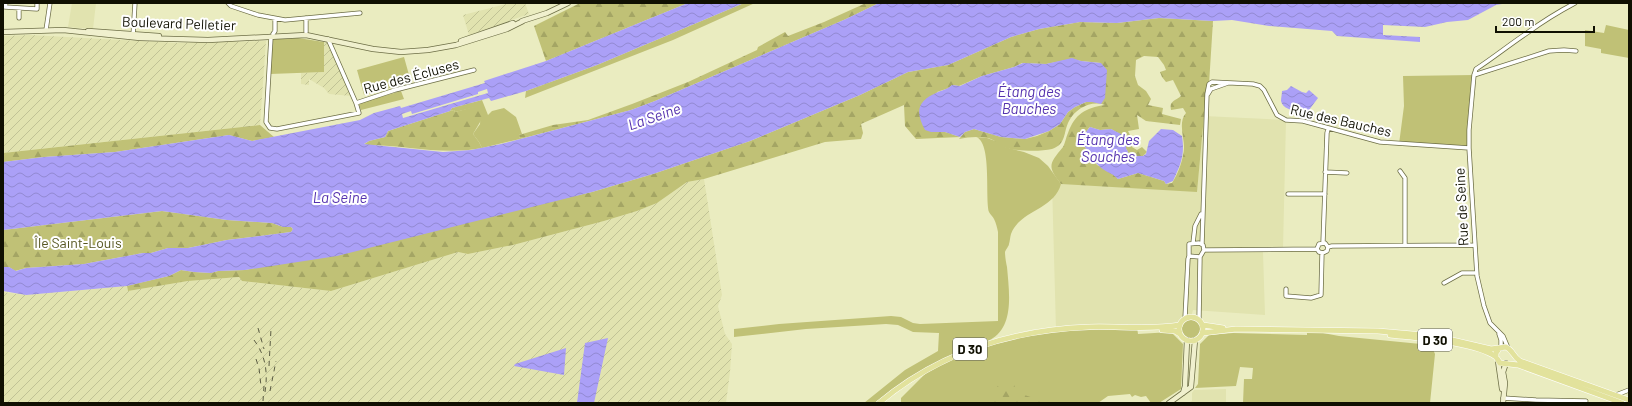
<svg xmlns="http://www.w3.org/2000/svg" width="1632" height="406" viewBox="0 0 1632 406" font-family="Barlow,sans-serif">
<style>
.built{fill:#e1e3af}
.industrial{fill:url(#industrial-furrows)}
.green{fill:#c0c176}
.forest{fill:url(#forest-firs);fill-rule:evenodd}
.water{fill:url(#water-waves);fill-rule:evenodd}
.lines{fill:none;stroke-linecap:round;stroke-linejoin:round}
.street-casing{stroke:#6d6e46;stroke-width:5}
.secondary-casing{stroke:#6d6e46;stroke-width:6}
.primary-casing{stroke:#fff;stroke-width:6}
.street{stroke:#fff;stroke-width:3.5}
.secondary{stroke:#f0f0ce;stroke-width:4.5}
.primary{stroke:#e2e29c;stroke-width:5}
.rail{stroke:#5c5d44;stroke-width:1;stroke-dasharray:5 5;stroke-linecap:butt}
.labels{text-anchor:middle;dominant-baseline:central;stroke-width:4;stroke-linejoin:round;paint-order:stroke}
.shield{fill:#fff;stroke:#58584e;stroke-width:1}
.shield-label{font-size:13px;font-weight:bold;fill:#101002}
.street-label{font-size:14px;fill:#101002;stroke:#fff}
.park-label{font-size:14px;fill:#565620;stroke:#fff}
.water-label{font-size:15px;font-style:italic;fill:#5431ae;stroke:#fff}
</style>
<defs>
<pattern id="industrial-furrows" width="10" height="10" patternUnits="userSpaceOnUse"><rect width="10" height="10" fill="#e1e3af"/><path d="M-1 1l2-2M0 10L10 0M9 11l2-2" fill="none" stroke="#c0c295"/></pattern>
<pattern id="forest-firs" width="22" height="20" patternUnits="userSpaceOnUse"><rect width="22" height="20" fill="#c0c176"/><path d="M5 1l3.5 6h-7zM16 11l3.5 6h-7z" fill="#a4a564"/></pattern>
<pattern id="water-waves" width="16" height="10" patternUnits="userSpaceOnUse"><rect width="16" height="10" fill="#aba0f7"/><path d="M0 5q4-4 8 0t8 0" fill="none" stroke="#9289d2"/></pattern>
</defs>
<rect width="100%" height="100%" fill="#eaecc0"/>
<path class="built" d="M72,3H96L93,29L68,27Z
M1204,116L1286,120L1283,249L1263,252L1265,315L1193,310L1191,317L1185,319L1180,325L1056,330L1052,183L1197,190Z
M1226,389V403H1188L1192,401V393L1194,390Z"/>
<path class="industrial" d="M510,3H525L529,14L469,35L463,15Z
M30,35L177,43L266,41L260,125L3,153V36Z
M324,42H327L351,96L329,94L324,88L309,79V85L301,84V73L324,72Z
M704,179L722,295L718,306L725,334L732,344L730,372L726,403H3V292L26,295L127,286L128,291L188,281L239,277L242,281L331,291L458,252L468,254L513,245L604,221L637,211L657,203L687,182Z"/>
<path class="green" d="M744,3H755L673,40L525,98L526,91L597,65Z
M1606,25L1629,30V58L1601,53V49L1585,46V30L1604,33Z
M298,38L324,42V72L270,74L273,39Z
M404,57L411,82L364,95L357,70Z
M1474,75L1469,148L1399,144L1404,106L1403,76Z
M401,91L404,99L361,110L359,105L360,103Z
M482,100L488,115L492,111L504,108L516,117L522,134L519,135L520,139L482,148L479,142L473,134L480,124L481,106L455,112L454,110L450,111L452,108Z
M976,137L987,138L998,142L1005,147L1024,152L1039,158L1048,166L1061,184C1054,210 1020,210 1011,234C1010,237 1010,241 1009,244C1009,246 1006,249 1005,252C1005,256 1006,263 1007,267C1009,291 1015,327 990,340L1033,330L1137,327L1138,334L1171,332L1183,344L1181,389L1159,403H1151L1146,396L1141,397L1135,395L1132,397L1130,394L1108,396L1098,403H895L901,402V398L932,367L879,403H864L905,370L938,351L939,333L913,332L898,325L886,324L806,329L734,337V329L779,324L891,316L901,317L913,323L920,324L998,321V232C997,227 996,223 994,219C993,217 990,214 989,212C985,197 992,142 976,137Z
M1181 329a10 10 0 1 1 20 0a10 10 0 1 1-20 0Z
M1307,330L1339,336L1431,345L1435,354L1430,403H1243L1244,379H1252L1253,368L1240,367L1236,386L1195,388L1198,384L1200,344L1209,335L1233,333L1307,335Z"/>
<path class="forest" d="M580,3H688L546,61L534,26Z
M866,3H879L846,19L655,101L631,110L520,139L519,135L553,125L588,120L632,104L688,82L757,50L758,47L785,32L788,36L824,22Z
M1159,18L1213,21L1207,116H1204L1197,192L1061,184C1047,166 1049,164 1063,147C1065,144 1066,137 1068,133C1075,114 1085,108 1105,105C1091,100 1075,109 1069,121C1063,132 1067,144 1052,149C1040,152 1017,151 1006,148C999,145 994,139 987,138C978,136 968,137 959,139L965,132L974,129L1001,137L1025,139L1037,136L1049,131L1060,124L1068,112L1075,107L1086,102H1092L1101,63L1081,61L1072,59L1046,64L1022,63L1014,67L982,76L959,86L952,85L949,88L937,92L931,132H945L960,137L916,139L905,126L904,105L861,124L863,133L861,139L825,142L704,179L687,182L657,203L637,211L604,221L513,245L468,254L458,252L331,291L242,281L239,277L188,281L128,291L127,286L130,285L169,276L181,270L194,272L211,273L218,271L245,270L270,265L592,192L653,174L750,141L860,95L908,72L948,65L1011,37L1039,29L1080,22L1117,23ZM1144,56L1158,57L1164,65L1166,70L1160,72L1162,77L1166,82L1173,80L1181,96C1175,101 1169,101 1171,110L1183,108L1186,113C1178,122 1184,137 1184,147C1184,158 1178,174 1172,183L1166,184L1164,181L1138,173L1118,179L1111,172L1097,165L1082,143L1088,129L1090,127L1100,130L1111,129L1118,133L1130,156H1143L1147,152L1142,147L1137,150L1132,147V139L1128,131L1139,129L1137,115L1146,121L1180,125L1181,119L1162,114L1163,108L1148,105L1151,99L1146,91L1138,85L1135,76L1136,60Z
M481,105L483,117L473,134L479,142L482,148C440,156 404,144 363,145L369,141L385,137L388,131L450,111L454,110L455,112Z
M260,125L274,137L252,141L229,135L115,152L44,157L3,162V153Z
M162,211L227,220L272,223L283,227H291L293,229L291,232L227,240L188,248H168L151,253H143L84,264L26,268L15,271L9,267H3V230Z
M1013,380L1016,392L1042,401V403H986L995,392L1000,381Z"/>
<path class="water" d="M688,3H744L597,65L526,91L491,101L489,98L452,108L450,111L388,131L385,137L369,141L364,144L443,152L471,150L501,144L631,110L655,101L846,19L879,3H956L957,5L959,3H1508L1496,5L1468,20L1447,22L1425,27L1383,25V35L1420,37V42L1337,36L1332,31L1269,26L1232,20L1213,21L1159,18L1117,23L1080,22L1039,29L1011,37L948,65L908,72L860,95L750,141L653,174L592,192L337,256L245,270L218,271L211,273L194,272L181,270L169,276L127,286L26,295L3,291V267H9L16,271L26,268L84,264L143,253H151L168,248H188L227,240L291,232L293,229L291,227H283L272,223L227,220L162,211L3,230V162L44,157L115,152L229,135L252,141L360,120L374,113L400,106L401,108L485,83L484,81L546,61ZM487,89L488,93L403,118L402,114L411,111L412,114L478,94V92Z
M1072,58L1081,61L1101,63L1107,70L1105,98L1101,104L1092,102H1086L1075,107L1068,112L1060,124L1049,131L1025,139L1001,137L974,129L965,132L960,137L945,132H931L925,130C915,111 917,101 938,92C943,90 948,89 952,85L960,86L982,76L1014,67L1023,63L1046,64Z
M1291,86L1302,92L1306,93L1309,90L1318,98L1309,110C1301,113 1283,111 1281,101C1281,98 1282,94 1282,91L1287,90Z
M1090,127L1100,130L1111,129L1121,134L1126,142V148L1130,156H1143L1146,154L1149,141L1161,129L1173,130L1182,136C1185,155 1181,164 1173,181L1166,184L1164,181L1138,173L1118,179C1111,172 1105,172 1099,166C1092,160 1090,150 1082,145L1085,133Z
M608,338L594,403H577L585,343Z
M566,348L564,375L514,366L515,364Z"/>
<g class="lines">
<g class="street-casing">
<path id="street" d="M6,3L5,7L37,9V3
M228,3L231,6L258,15L285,20L360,13
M19,18V8
M306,18V32
M46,30L50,3
M273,34L275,31V19
M133,36L135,3
M271,37L266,122L270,128L277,129L359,113L356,103L328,39
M1474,75L1549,51L1564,50L1576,51
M1208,94L1211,89L1228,83
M356,103L395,90L474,70
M1400,171L1405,178V245
M1325,172L1347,173
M1288,194H1325
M1323,242L1327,133L1328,129
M1193,243L1195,226L1201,214
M1202,244L1207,94L1209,84L1212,82L1253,84L1260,86L1264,90L1277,115L1286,120L1303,121L1380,142L1469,148
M1328,247L1332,246L1474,245
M1317,249L1319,252L1323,253L1327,251L1328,247
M1317,249L1319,244L1325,243L1328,247
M1204,250L1317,249
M1189,256V244L1199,243L1203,245L1204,250L1200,257
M1189,256L1200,257
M1444,283L1462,273H1476
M1286,289V296L1311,298L1321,295L1322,253
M1185,318L1188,259L1189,256
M1199,319L1200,257
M1499,334L1501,340V348
M1508,348L1503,336L1490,323L1484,306L1477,276L1469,148V130L1474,75L1476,69C1493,58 1509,45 1527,33C1542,22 1558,12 1575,3
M1616,395L1629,390
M1503,398L1536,400L1586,401"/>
</g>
<g class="secondary-casing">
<path id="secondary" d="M522,21L547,13L568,3
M88,31L159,36
M3,32L63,30L140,38L208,40L306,35L373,49L401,52L428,50L456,45L507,29L523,21
M461,41L513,23
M1498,361L1502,389
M1183,393L1185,386L1187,340
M1169,403L1191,387L1195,340
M1503,403L1505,383L1503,372L1506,363"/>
</g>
<g class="primary-casing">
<path id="primary" d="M1179 329a12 12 0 1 1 24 0a12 12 0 1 1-24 0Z
M1203,325L1223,328
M1162,330L1175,331L1180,334
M1203,333L1236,329L1378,331L1435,336L1491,349L1506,347C1513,350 1513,357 1520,361L1629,400
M1390,335C1416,338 1476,342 1496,357
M1499,349L1496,353V357L1500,363L1518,365L1622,403
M879,403C940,352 1010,330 1089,327C1119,326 1151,330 1180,325"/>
</g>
<use href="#street" class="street"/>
<use href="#secondary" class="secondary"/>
<use href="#primary" class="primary"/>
<path class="rail" d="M258,328L264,349
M254,340C266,356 268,373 265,392
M256,359L259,368L261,386
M269,366L271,329
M270,391L276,361
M263,401L264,386"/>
</g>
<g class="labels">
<g class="shield">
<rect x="1418" y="329" width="34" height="22" rx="3"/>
<rect x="953" y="338" width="34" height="22" rx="3"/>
</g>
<g class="shield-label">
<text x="1435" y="340">D 30</text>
<text x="970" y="349">D 30</text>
</g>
<g class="street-label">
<text transform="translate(179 23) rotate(2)">Boulevard Pelletier</text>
<text transform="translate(411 76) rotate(-15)">Rue des Écluses</text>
<text transform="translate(1341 120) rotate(13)">Rue des Bauches</text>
<text transform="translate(1461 207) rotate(-93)">Rue de Seine</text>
</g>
<g class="park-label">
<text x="78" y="242">Île Saint-Louis</text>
</g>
<g class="water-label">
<text x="1029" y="91">Étang des<tspan x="1029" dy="17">Bauches</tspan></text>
<text transform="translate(654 116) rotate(-19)">La Seine</text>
<text x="1108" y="139">Étang des<tspan x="1108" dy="17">Souches</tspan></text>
<text x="340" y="197">La Seine</text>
</g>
</g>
<rect width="1632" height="406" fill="none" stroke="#101002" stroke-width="8"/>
<path d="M1496 26v6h98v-6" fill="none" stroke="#101002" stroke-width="2"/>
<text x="1502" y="26" font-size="12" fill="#101002" stroke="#ffffff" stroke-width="3" paint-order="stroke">200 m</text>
</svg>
